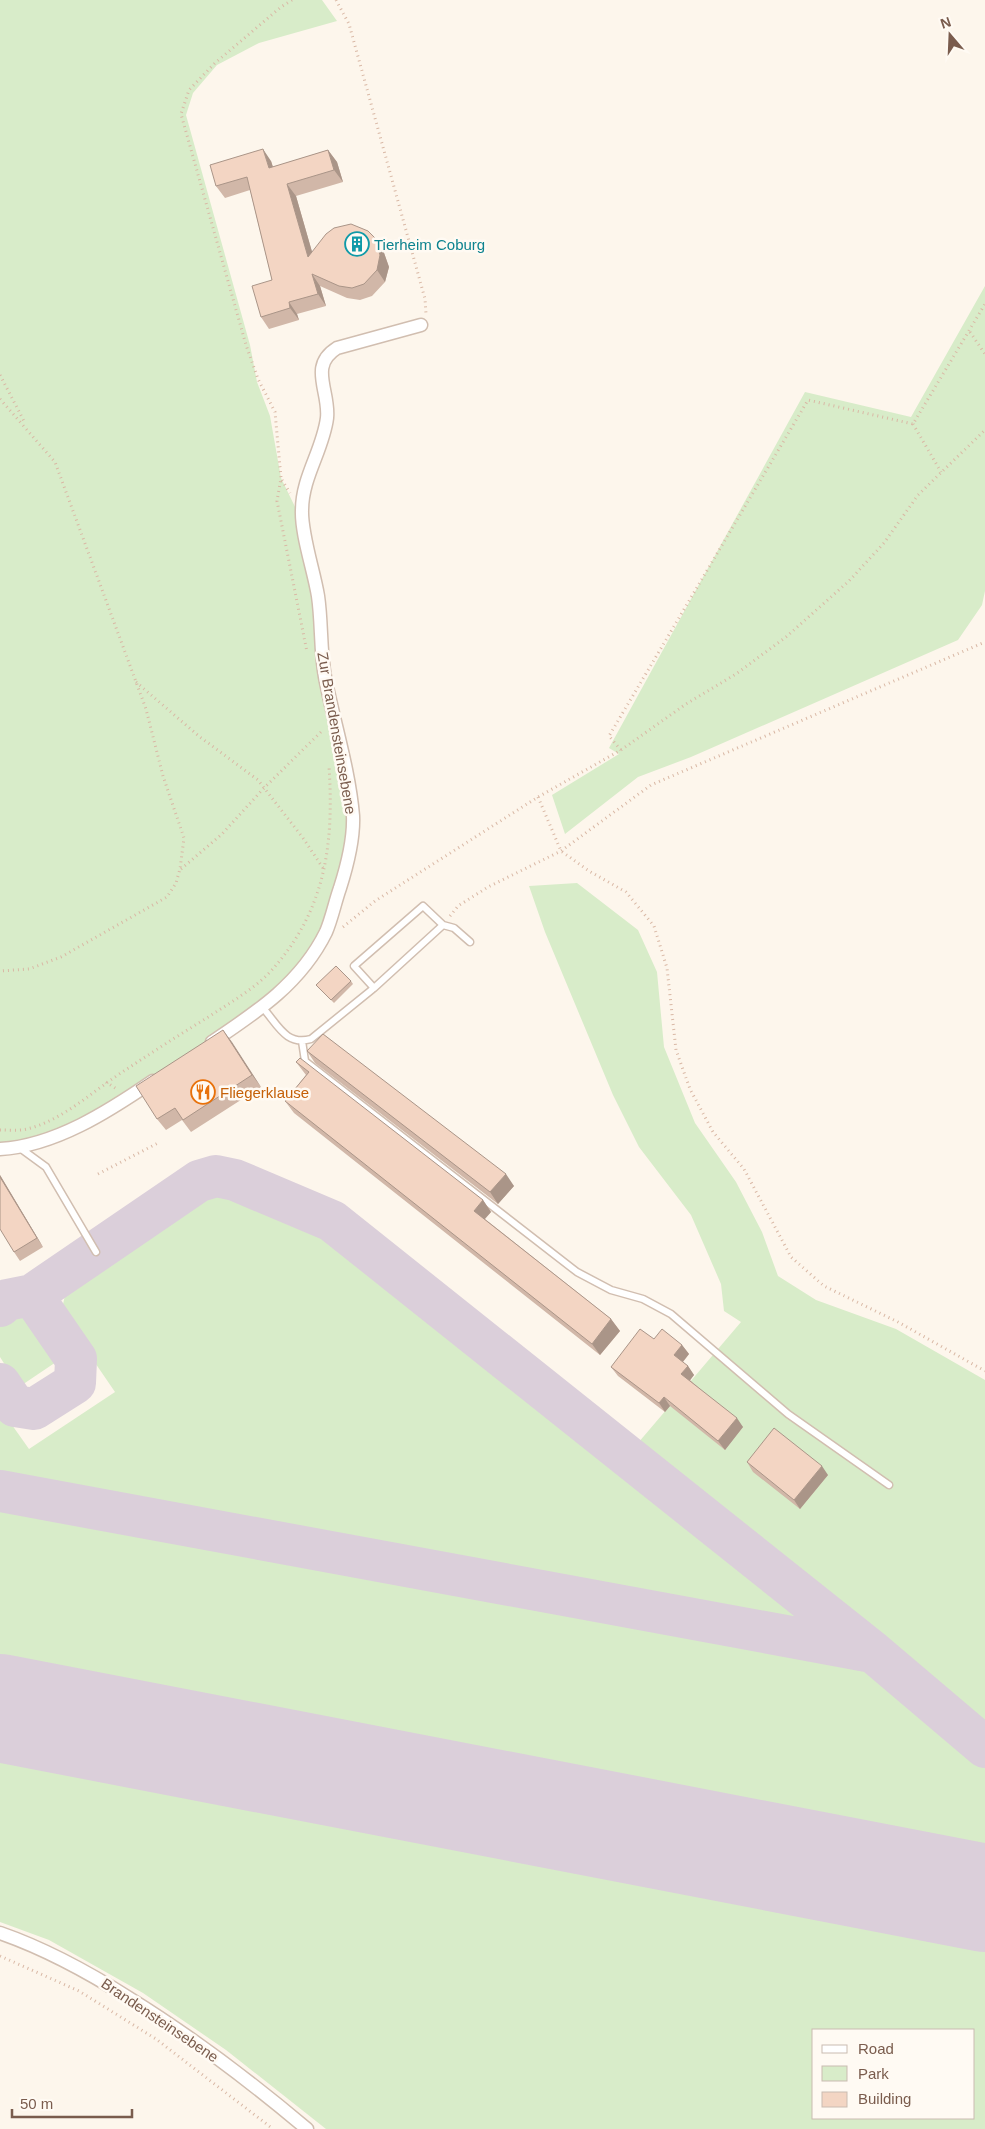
<svg xmlns="http://www.w3.org/2000/svg" width="985" height="2129" viewBox="0 0 985 2129" font-family="Helvetica,sans-serif">
<style>
.green{fill:#d8ecc9;fill-rule:evenodd}
.lines{fill:none;stroke-linecap:round;stroke-linejoin:round}
.taxiway{stroke:#dbcfda;stroke-width:42}
.runway{stroke:#dbcfda;stroke-width:108}
.lane-casing{stroke:#d1beb0;stroke-width:9}
.street-casing{stroke:#d1beb0;stroke-width:15}
.path{stroke:#d9b8a5;stroke-width:3;stroke-dasharray:1 4;stroke-linecap:butt}
.lane{stroke:#fff;stroke-width:6}
.street{stroke:#fff;stroke-width:12}
.wall{fill:#d1b7a8}
.shaded-wall{fill:#aa9588}
.building{fill:#f3d5c3;stroke:#aa9588}
.labels{text-anchor:middle;dominant-baseline:central;stroke-width:5;stroke-linejoin:round;paint-order:stroke}
.culture-label{font-size:15px;fill:#0d838f;stroke:#fffaf3;text-anchor:start}
.street-label{font-size:15px;fill:#7a5c4d;stroke:#fffaf3}
.food-label{font-size:15px;fill:#c56008;stroke:#fffaf3;text-anchor:start}
</style>
<rect width="100%" height="100%" fill="#fdf6ec"/>
<path class="green" d="M0,0H322L337,21L259,43L217,65L193,93L186,115L250,345L257,382L270,416L281,478L298,513L312,580L320,677L350,819L340,876L323,931L304,962L262,1005L130,1093L56,1134L0,1148Z
M985,286V591L982,605L958,640L691,757L638,777L565,834L552,795L619,754L609,748L805,392L911,417Z
M577,883L638,930L657,972L664,1047L695,1123L736,1182L762,1232L778,1276L816,1300L896,1329L985,1380V2129H326L226,2050L143,1993L49,1940L0,1922V1408L29,1449L115,1392L61,1313L66,1291L205,1193L227,1191L302,1215L337,1233L621,1463L741,1322L724,1311L721,1284L691,1215L639,1147L613,1095L545,932L529,886ZM814,2030H974V2118H814Z
M16,1314L34,1318L62,1358L19,1387L0,1357V1326Z"/>
<g class="lines">
<path class="taxiway" d="M0,1306L7,1300L32,1295L199,1181L216,1176L235,1180L332,1221L873,1652L985,1747
M0,1384L15,1406L34,1409L75,1383L76,1359L32,1295
M0,1491L867,1651"/>
<path class="runway" d="M0,1708L985,1898"/>
<g class="lane-casing">
<path id="lane" d="M374,988L354,966L423,906L443,925
M263,1008C278,1025 286,1046 311,1039L374,988L443,925L454,928L470,942
M302,1041L305,1061L577,1272L611,1290L643,1299L671,1314L788,1414L889,1485
M20,1148L46,1167L96,1252"/>
</g>
<g class="street-casing">
<path id="street" d="M212,1042C257,1012 301,983 326,932C332,918 335,902 340,888C347,866 354,839 353,816C349,769 334,723 325,677C320,650 322,623 318,596C314,571 301,534 302,510C302,477 323,450 327,418C330,391 308,366 337,348L421,325
M0,1149C55,1146 109,1111 153,1081
M0,1933C46,1949 88,1972 129,1998C192,2037 250,2081 307,2129"/>
</g>
<path class="path" d="M292,0L281,7L215,63L189,90L181,114L246,345L258,379L275,412L281,478L277,501L307,652
M336,0L349,24L425,299L426,314
M970,332L985,354
M0,375L25,423
M0,399L55,462L146,709L163,776L184,838L180,869L176,883L167,897L61,957L29,969L0,971
M913,424L941,472
M282,480L290,493
M136,682L200,737L258,780L303,838L323,868
M621,750L609,736L808,400L913,424L985,304
M538,797L561,851L589,871L626,892L654,926L667,968L676,1050L690,1089L713,1132L744,1169L791,1257L824,1286L898,1322L985,1371
M181,869L222,834L264,788L323,730
M450,916L458,906L488,887L561,851L651,785L985,642
M343,927L375,901L538,797L621,750L686,704L736,674L786,637L849,581L884,543L918,495L985,430
M106,1082L118,1090
M0,1130C8,1130 18,1131 27,1129C64,1120 95,1089 127,1069C154,1051 182,1033 210,1016C231,1002 254,989 271,971C326,910 334,844 329,766
M98,1174L160,1142
M0,1956L79,1991L156,2039L273,2129"/>
<use href="#lane" class="lane"/>
<use href="#street" class="street"/>
</g>
<path class="wall" d="M328,150L337,162L343,182L296,196L312,252L383,250L389,267L385,282L372,296L360,300L347,298L320,286L326,306L297,314L299,320L269,329L261,317L272,280L250,190L225,198L216,186L271,161L273,167Z
M351,981L353,984L334,1003L316,985Z
M223,1030L261,1087L191,1132L182,1120L166,1130L157,1119Z
M307,1051L514,1186L498,1204L315,1063Z
M296,1062L483,1200L491,1212L485,1219L611,1319L620,1331L600,1355L294,1113L285,1101L306,1075Z
M0,1175L43,1247L20,1261L14,1252Z
M654,1339L682,1345L689,1354L683,1362L688,1366L694,1375L690,1380L743,1427L725,1450L670,1406L665,1412L618,1376L611,1367Z
M747,1462L828,1475L800,1509L753,1472Z"/>
<path class="shaded-wall" d="M263,149L271,161L277,180L269,168Z
M328,150L337,162L343,182L334,170Z
M287,184L296,196L317,269L308,257Z
M375,238L383,250L389,267L385,282L377,270Z
M312,274L320,286L326,306L318,294Z
M289,302L297,314L299,320L290,308Z
M223,1030L232,1042L261,1087L252,1075Z
M506,1174L514,1186L498,1204L490,1192Z
M0,1175L43,1247L37,1238L0,1177Z
M483,1200L491,1212L482,1222L474,1211Z
M611,1319L620,1331L600,1355L592,1344Z
M682,1345L689,1354L681,1364L674,1355Z
M688,1366L694,1375L688,1383L681,1374Z
M664,1397L670,1406L665,1412L659,1403Z
M737,1418L743,1427L725,1450L718,1441Z
M822,1466L828,1475L800,1509L794,1500Z"/>
<path class="building" d="M263,149L269,168L328,150L334,170L287,184L308,257L326,234L334,228L351,224L368,231L375,238L380,255L377,270L364,284L352,288L339,286L312,274L318,294L289,302L290,308L261,317L252,286L272,280L247,177L216,186L210,165Z
M336,966L351,981L331,1000L316,985Z
M223,1030L252,1075L183,1120L175,1108L157,1119L136,1086Z
M323,1034L506,1174L490,1192L307,1051Z
M300,1058L483,1200L474,1211L611,1319L592,1344L285,1101L309,1072L296,1062Z
M0,1177L37,1238L14,1252L0,1229Z
M640,1329L654,1339L662,1329L682,1345L674,1355L688,1366L681,1374L737,1418L718,1441L664,1397L659,1403L611,1367Z
M774,1428L822,1466L794,1500L747,1462Z"/>
<defs>
<g id="building-ring" transform="scale(1.25)"><circle r="9.5" fill="#fffaf3" stroke="#0f9aa8" stroke-width="1.5"/><path d="M-4-6H4V6H1V3H-1V6H-4ZM-2.5-4.3h1.7v1.8h-1.7ZM.8-4.3h1.7v1.8H.8ZM-2.5-1h1.7V.8h-1.7ZM.8-1h1.7V.8H.8Z" fill="#0f9aa8"/></g>
<g id="restaurant-ring" transform="scale(1.25)"><circle r="9.5" fill="#fffaf3" stroke="#e8710a" stroke-width="1.5"/><path d="M-5-6h1v4h1v-4h1v4h1v-4h1v5L-1.5 .5V6h-2V.5L-5-1ZM5-6V6H3V1.5H1.5Q1.5-4 5-6Z" fill="#e8710a"/></g>
</defs>
<g fill-rule="evenodd">
<use href="#building-ring" x="357" y="244"/>
<use href="#restaurant-ring" x="203" y="1092"/>
</g>
<g class="labels">
<g class="culture-label">
<text x="374" y="244">Tierheim Coburg</text>
</g>
<g class="street-label">
<text transform="translate(337 733) rotate(80)">Zur Brandensteinsebene</text>
<text transform="translate(160 2020) rotate(34)">Brandensteinsebene</text>
</g>
<g class="food-label">
<text x="220" y="1092">Fliegerklause</text>
</g>
</g>
<rect x="812" y="2029" width="162" height="90" fill="#fffaf3" stroke="#cabbb1"/>
<rect x="822" y="2045" width="25" height="8" fill="#ffffff" stroke="#cabbb1"/>
<text x="858" y="2054" font-size="15" fill="#7a5c4d">Road</text>
<rect x="822" y="2066" width="25" height="15" fill="#d8ecc9" stroke="#cabbb1"/>
<text x="858" y="2079" font-size="15" fill="#7a5c4d">Park</text>
<rect x="822" y="2092" width="25" height="15" fill="#f3d5c3" stroke="#cabbb1"/>
<text x="858" y="2104" font-size="15" fill="#7a5c4d">Building</text>
<g transform="translate(950 35) rotate(341)" stroke="#fffaf3" stroke-width="4" paint-order="stroke">
<path d="M0-4L9 19L0 12L-9 19Z" fill="#7a5c4d"/>
<text y="-8" font-size="14" font-weight="bold" text-anchor="middle" fill="#7a5c4d">N</text>
</g>
<path d="M12 2109v8h120v-8" fill="none" stroke="#7a5c4d" stroke-width="2.5"/>
<text x="20" y="2109" font-size="15" fill="#7a5c4d" stroke="#fffaf3" stroke-width="4" paint-order="stroke">50 m</text>
</svg>
